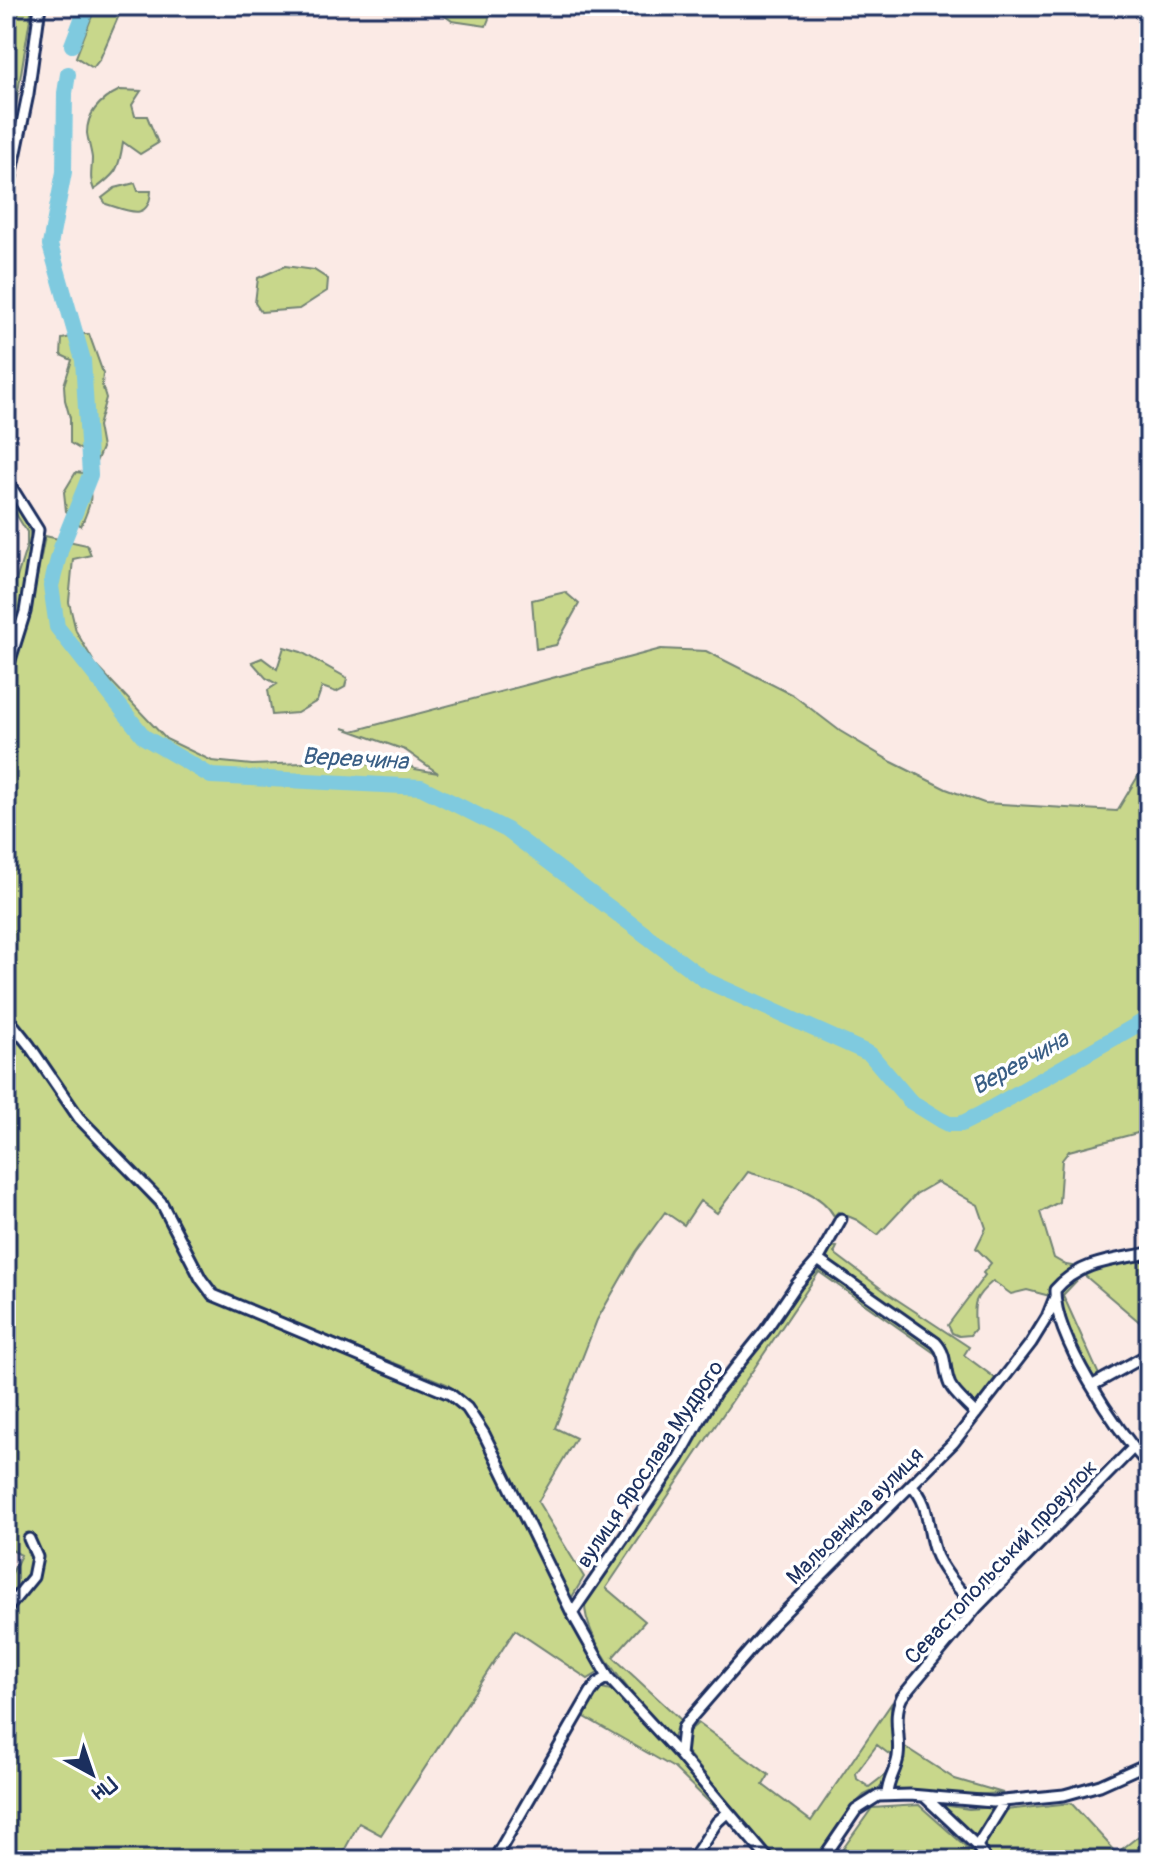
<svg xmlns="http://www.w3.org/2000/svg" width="1155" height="1866" viewBox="0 0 1155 1866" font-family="Pangolin,sans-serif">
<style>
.green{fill:#c8d78b;stroke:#728374;stroke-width:2}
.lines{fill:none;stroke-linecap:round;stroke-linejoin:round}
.river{stroke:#7fcadf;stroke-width:16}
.minor-casing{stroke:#1b2f5e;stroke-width:15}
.minor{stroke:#fff;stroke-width:9}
.labels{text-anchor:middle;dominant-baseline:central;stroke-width:7;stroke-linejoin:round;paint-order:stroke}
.street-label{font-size:22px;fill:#1b2f5e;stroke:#fff}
.water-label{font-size:24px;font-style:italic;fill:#395e85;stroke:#fff}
</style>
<rect width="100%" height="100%" fill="#fbeae5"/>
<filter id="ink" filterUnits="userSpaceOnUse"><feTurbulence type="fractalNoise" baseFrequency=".0125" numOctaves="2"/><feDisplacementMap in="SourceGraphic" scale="16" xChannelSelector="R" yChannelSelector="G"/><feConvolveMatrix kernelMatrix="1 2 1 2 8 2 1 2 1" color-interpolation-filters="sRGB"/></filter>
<g filter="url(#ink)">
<path class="green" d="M6,6H32L6,166Z
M96,6H123L100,59L93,68L76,57Z
M431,6H494L486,26L452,21Z
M120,90L141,91L132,105L135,116H147L158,143L140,154L123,142C119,170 117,173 94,190C89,178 92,171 92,158C91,150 88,141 87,133C87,111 103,98 120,90Z
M135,183L138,191H151C149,223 127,210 106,204L102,198L115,188Z
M285,266L314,270L328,279L327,291L299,309L261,312L255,303L258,278Z
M83,334H89L103,373L102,385L106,398L98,426L102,448L94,467L87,466L83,451L70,443V418L65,400L64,385L72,360L61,355L62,339Z
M76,472L83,473C96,494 90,506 81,526L66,511L64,492Z
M6,488C14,501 27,517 30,532C37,563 15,626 6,656V613L27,545V532L6,498Z
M45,536L87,545L91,555L73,559L69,602L76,631L95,664L166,739L212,761L252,765L355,761L384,768L388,759L399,758L415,769L438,773L405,750L343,728L353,731L661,649L706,651L793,695L840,731L892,762L946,789L984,803L1117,811L1149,758V1130L1069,1151L1062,1160L1059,1202L1040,1212L1054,1258L1066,1265L1079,1267L1059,1280L1050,1296L1027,1290L1011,1294L993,1281C973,1298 973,1303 975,1329L970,1335L959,1336L952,1333L948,1325L985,1275L983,1273L991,1263L976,1248L986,1228L978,1205L937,1182L916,1194L878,1235L857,1220L838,1212L834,1216C819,1188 776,1181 748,1172L717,1213L700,1201L684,1225L665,1212L636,1252L597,1320L555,1428L576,1438L538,1502L584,1577L569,1602L482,1418L468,1401L447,1384L215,1291L205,1280L161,1197L84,1121L6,1010V694L32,603Z
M565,592L579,604L556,645L536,649L532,600Z
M284,647L301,652L347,678L345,687L336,692L322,687L317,701L297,713L272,715L268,690L277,684L266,678L252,662L262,658L277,669Z
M6,1022L78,1123L168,1220L213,1297L446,1395L467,1411L601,1671L588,1679L515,1630L381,1835L359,1823L339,1860H6V1613L32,1581L35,1558L31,1576L6,1607V1585L21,1555L6,1547Z
M829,1246L837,1247L834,1253L887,1293L969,1347L964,1355L995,1378L974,1406C966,1399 956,1391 952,1381C947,1367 950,1355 942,1343L829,1263L826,1256Z
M1149,1255V1273L1143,1278L1149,1286V1330L1083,1274L1063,1295L1100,1377L1095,1380L1089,1376C1080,1356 1055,1315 1058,1293C1062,1270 1130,1260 1149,1255Z
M816,1268H824L936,1349L940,1357L819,1272L606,1588L645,1621L613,1657L680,1719L672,1739C644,1708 582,1643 585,1601L717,1396L810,1272Z
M602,1688L611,1690L623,1699C643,1722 707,1784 715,1808L674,1768L585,1717L593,1696Z
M891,1704L894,1758L877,1745L856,1773L857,1779L869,1787L891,1770L881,1787L864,1795L847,1812L814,1860H776L686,1751L687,1733L698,1723L769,1775L763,1785L811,1821Z
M902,1745L955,1779L1003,1793L969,1795L891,1788L900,1768Z
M1071,1803L1117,1853L1149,1828V1860H990L983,1844L1005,1810Z
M936,1804L969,1809L998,1807L977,1840Z
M919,1805L981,1860H835L872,1808Z"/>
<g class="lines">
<path class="river" d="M72,45L87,6
M68,74L65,93L64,172L50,245L83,360L90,475L61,548L51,586L57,627L144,737L211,776L421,787L507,830L705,980L870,1054L910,1101L941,1120L949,1124H961L981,1114L1149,1018"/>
<g class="minor-casing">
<path id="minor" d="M6,201L28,94L40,6
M6,479L38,530L25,612L6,673
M6,1016L29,1045L79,1118L161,1202L201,1279L213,1295L450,1394L467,1408L484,1434L572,1613L608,1677L680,1755L769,1860
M1149,1253C1114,1260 1080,1261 1055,1290C1054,1338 1117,1430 1149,1466
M818,1260L936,1343C948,1356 943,1370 950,1385C956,1396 968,1405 976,1414
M1093,1385L1149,1354
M911,1485C932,1504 926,1534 937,1557C946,1575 963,1594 977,1607
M6,1610L33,1577L37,1557L29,1539
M572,1613L678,1459L715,1393L765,1331L797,1284L818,1260L841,1219
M680,1755L683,1728L689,1720L771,1626L954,1442L1031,1343L1047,1317L1055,1297
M887,1795C887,1781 896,1771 898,1757C901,1737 892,1717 902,1697L977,1607L1133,1448
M925,1797L977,1846L986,1860
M977,1846L1005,1801
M494,1860L591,1692L598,1683L608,1677
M692,1860L717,1822L728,1812
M822,1860L856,1810L878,1796L910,1795L993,1802L1064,1795L1100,1785L1149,1763"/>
</g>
<use href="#minor" class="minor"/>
</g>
</g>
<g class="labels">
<g class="street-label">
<text transform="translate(650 1464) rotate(-56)">вулиця Ярослава Мудрого</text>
<text transform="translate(855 1516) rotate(-45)">Мальовнича вулиця</text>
<text transform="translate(1001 1562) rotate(-47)">Севастопольський провулок</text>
</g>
<g class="water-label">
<text transform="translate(355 759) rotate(3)">Веревчина</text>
<text transform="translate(1020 1063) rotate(-29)">Веревчина</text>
</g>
</g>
<rect width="1155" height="1866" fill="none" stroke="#fff" stroke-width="32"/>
<rect x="16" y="16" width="1123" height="1834" fill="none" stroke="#1b2f5e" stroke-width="3" filter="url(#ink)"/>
<g transform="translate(92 1774) rotate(140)" stroke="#ffffff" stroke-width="6" paint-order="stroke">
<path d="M0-6L14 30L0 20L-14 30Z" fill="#1b2f5e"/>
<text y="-12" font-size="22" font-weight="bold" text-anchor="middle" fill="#1b2f5e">Пн</text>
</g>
</svg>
